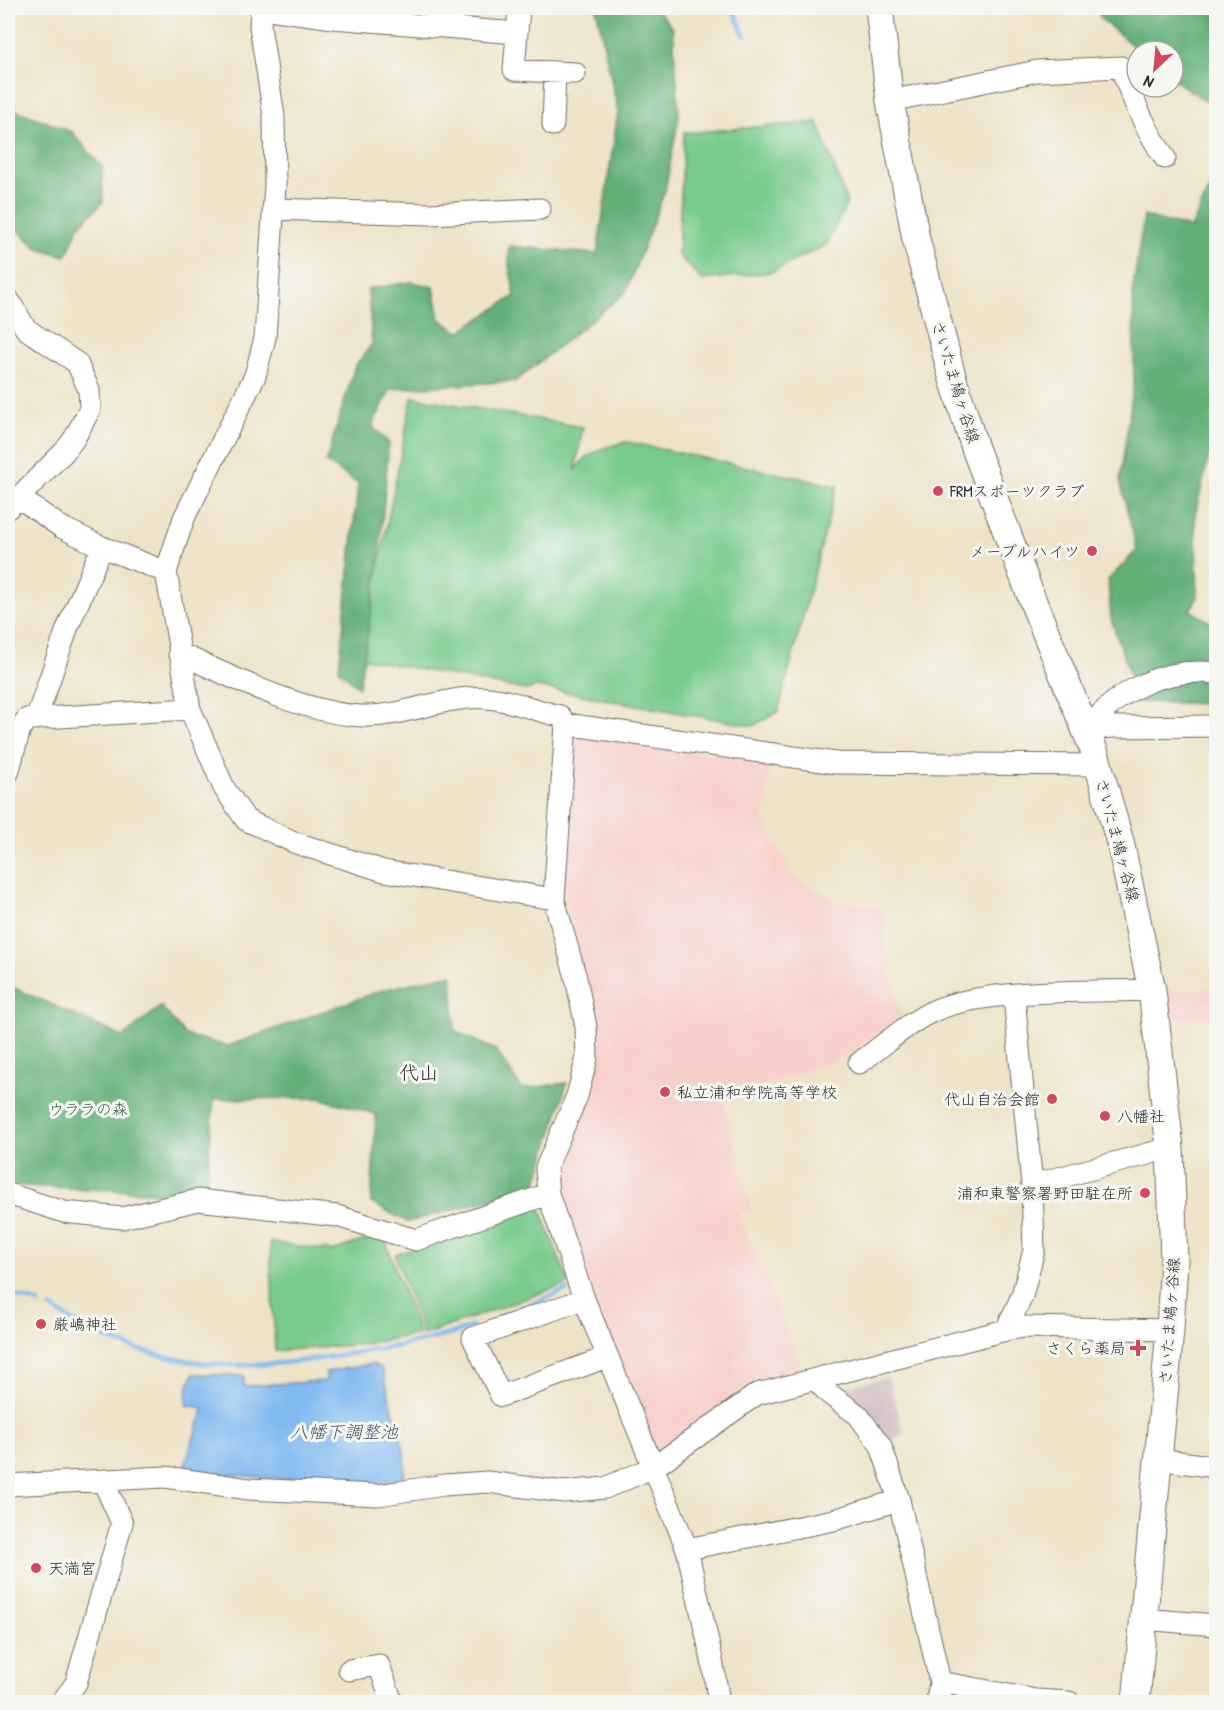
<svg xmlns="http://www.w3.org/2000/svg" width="1224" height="1710" viewBox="0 0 1224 1710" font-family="'Patrick Hand','Klee One',sans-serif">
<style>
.built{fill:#f7d0cb}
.industrial{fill:#d2bec2}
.green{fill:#79cb8d;stroke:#527b5c;stroke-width:1.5}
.forest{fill:#62af78;stroke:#466d52;stroke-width:1.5}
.water{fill:#80baf1;stroke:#56728e;stroke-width:1.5}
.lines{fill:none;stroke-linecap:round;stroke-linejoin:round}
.stream{stroke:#80baf1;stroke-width:4.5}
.minor-casing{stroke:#6f6b62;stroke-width:23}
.major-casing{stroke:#6f6b62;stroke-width:29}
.minor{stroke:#fff;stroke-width:21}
.major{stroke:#fff;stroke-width:27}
.poi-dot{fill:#d1495b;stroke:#f6f6f2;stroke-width:2}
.labels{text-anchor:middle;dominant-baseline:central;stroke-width:6;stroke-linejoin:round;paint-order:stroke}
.street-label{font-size:16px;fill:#2b2b2b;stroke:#f6f6f2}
.poi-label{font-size:16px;fill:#2b2b2b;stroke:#f6f6f2;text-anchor:start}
.park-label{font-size:16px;fill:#425b48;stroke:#f6f6f2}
.water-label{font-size:18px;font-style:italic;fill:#445666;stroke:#f6f6f2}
.quarter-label{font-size:20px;fill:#2b2b2b;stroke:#f6f6f2}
</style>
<rect width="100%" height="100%" fill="#f6f6f2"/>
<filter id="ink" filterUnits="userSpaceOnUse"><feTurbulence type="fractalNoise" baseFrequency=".0167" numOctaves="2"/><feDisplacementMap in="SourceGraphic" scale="12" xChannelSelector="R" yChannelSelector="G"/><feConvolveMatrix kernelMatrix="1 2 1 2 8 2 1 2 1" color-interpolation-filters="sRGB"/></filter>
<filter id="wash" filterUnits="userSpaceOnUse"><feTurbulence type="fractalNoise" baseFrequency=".008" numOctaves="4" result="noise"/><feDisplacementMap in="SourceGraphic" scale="24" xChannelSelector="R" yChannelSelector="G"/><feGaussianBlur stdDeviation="1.35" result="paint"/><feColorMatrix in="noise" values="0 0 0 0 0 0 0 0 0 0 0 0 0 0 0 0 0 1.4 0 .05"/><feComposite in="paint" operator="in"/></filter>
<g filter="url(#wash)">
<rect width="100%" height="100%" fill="#eee3c7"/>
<path class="built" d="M571,732L771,765L766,793L764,821L794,877L839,902L883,907L886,951L901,1014L897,1024L844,1057L723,1101L752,1209L739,1215L803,1371L764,1377L742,1388L662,1451L655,1448L546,1177L585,1082L580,972L562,877Z
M1212,923H1216V1018L1170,1019L1166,990L1215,988Z"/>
<path class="industrial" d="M888,1377L904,1433L886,1443L834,1389Z"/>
<path class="green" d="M818,122L847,203L826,245L772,272L702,280L678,255L684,133Z
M412,397L583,427L575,471C585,452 607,446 627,442L837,486L778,712L753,726L537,687L525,690L361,658Z
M539,1205L569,1283L423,1335L395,1255Z
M383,1234L419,1334L366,1344L275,1351L270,1242L333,1251Z"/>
<path class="forest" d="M596,8H656L673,28L679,116L665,191L626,292L516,381L391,389L372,426L389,443L378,569L359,687L339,670L358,484L326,462L355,366L372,344L368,289L411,282L434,287L440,319L459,332L515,296L509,266V246L597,254L618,112Z
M1099,8H1216V108L1173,79V51H1139L1100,18Z
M8,107L72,132L102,167L103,202L80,225L66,256L37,248L8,221Z
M1216,184V425L1195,515L1198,597L1190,610L1210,622L1216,631V704L1139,702L1111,619L1108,580L1137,550L1120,481L1134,380L1133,287L1144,216L1191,228L1207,193Z
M452,974L455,1031L496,1050L522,1089L567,1083L536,1187L408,1222L371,1203L376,1114L318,1098L214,1099L205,1195L8,1185V985L123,1037L161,1006L185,1035L228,1046L382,990Z"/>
<path class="water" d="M372,1364L382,1369L405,1455L404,1484L368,1485L191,1472L185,1464L204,1408L186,1405L188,1385L194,1374L244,1376V1386L326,1381V1372Z"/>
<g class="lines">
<path class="stream" d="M733,8L744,35
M8,1294L39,1303
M51,1307C101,1344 172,1364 235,1365C279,1366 324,1358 367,1351C403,1345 438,1339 473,1327
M498,1318L568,1289"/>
</g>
</g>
<g filter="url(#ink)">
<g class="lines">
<g class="minor-casing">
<path id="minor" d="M261,8L260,26L274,116L275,185L265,338L255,376L184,518L166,572L190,709L224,788L246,820L296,843L384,871L554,899
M262,8L333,18L517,33
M519,8L514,70L575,73
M890,101L1037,71L1121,67C1132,99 1146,130 1165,158
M553,125L555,73
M273,209L430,214L540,209
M8,299L26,329L77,363L89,390L90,409L74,439L64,452L8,508
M18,497L61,527L102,547L166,572
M179,653C231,677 304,713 361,716C404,718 446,694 488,698C512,700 537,711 560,716L566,724L554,899L576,978L586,1027L587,1058L577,1096L546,1168L548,1194L584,1299L687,1549L712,1660L719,1702
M36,719L67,629L102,547
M566,724L836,763L1099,765
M1087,730C1118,689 1165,667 1216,673
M1087,730L1112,727L1216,726
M8,773L20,729L27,719L190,709
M859,1063C882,1047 912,1019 938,1009C993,988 1092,992 1152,990
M1032,1185L1170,1148
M8,1194L64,1212L122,1218L198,1200L337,1216L416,1240L548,1194
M584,1299L473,1338L501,1396L607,1357
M1006,1330L1022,1296L1034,1250L1032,1185L1014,996
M816,1380L828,1393L858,1415L881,1446L899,1500L940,1682
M1158,1459L1216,1467
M8,1485L165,1477L249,1489L378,1495L444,1485L487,1482L564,1492L605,1488L654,1467L757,1394L1006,1330L1024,1327L1170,1330
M687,1549L834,1520L899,1500
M1142,1619L1216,1625
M349,1670L379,1665L392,1702
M62,1702L76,1683L122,1523L103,1481
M937,1702L940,1682L1036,1700L1069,1702"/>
</g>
<g class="major-casing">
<path id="major" d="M879,8L890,101L916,239L952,376L975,448L1034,604L1095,753L1121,846L1152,990L1170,1148L1174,1260L1170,1330L1136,1702"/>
</g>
<use href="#minor" class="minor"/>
<use href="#major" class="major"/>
</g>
</g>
<g class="poi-dot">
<circle cx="938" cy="491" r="6"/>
<circle cx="1092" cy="551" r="6"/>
<circle cx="665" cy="1092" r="6"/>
<circle cx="1052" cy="1099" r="6"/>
<circle cx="1105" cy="1116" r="6"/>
<circle cx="1145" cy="1193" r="6"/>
<circle cx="41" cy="1324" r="6"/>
<path d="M1135 1339h6v6h6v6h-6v6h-6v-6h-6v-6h6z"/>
<circle cx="36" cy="1568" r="6"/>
</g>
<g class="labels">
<g class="street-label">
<text transform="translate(956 382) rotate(73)">さいたま鳩ヶ谷線</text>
<text transform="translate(1118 840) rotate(75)">さいたま鳩ヶ谷線</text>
<text transform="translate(1169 1321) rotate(-86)">さいたま鳩ヶ谷線</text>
</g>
<g class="poi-label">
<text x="950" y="491">FRMスポーツクラブ</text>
<text x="1080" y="551" text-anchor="end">メープルハイツ</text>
<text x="677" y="1092">私立浦和学院高等学校</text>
<text x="1040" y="1099" text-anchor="end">代山自治会館</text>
<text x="1117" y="1116">八幡社</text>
<text x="1133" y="1193" text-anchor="end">浦和東警察署野田駐在所</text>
<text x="53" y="1324">厳嶋神社</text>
<text x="1126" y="1348" text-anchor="end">さくら薬局</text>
<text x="48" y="1568">天満宮</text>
</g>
<g class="park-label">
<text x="88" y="1109">ウララの森</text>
</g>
<g class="water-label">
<text x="344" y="1431">八幡下調整池</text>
</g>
<g class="quarter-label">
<text x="419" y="1072">代山</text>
</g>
</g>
<rect width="1224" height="1710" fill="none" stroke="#f6f6f2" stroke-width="30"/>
<g transform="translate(1155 69) rotate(206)"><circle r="28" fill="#f6f6f2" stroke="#a5a5a2" stroke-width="1.5"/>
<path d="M0-4.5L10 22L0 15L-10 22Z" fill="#d1495b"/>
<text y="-9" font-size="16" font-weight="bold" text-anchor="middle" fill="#2b2b2b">N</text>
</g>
</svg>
